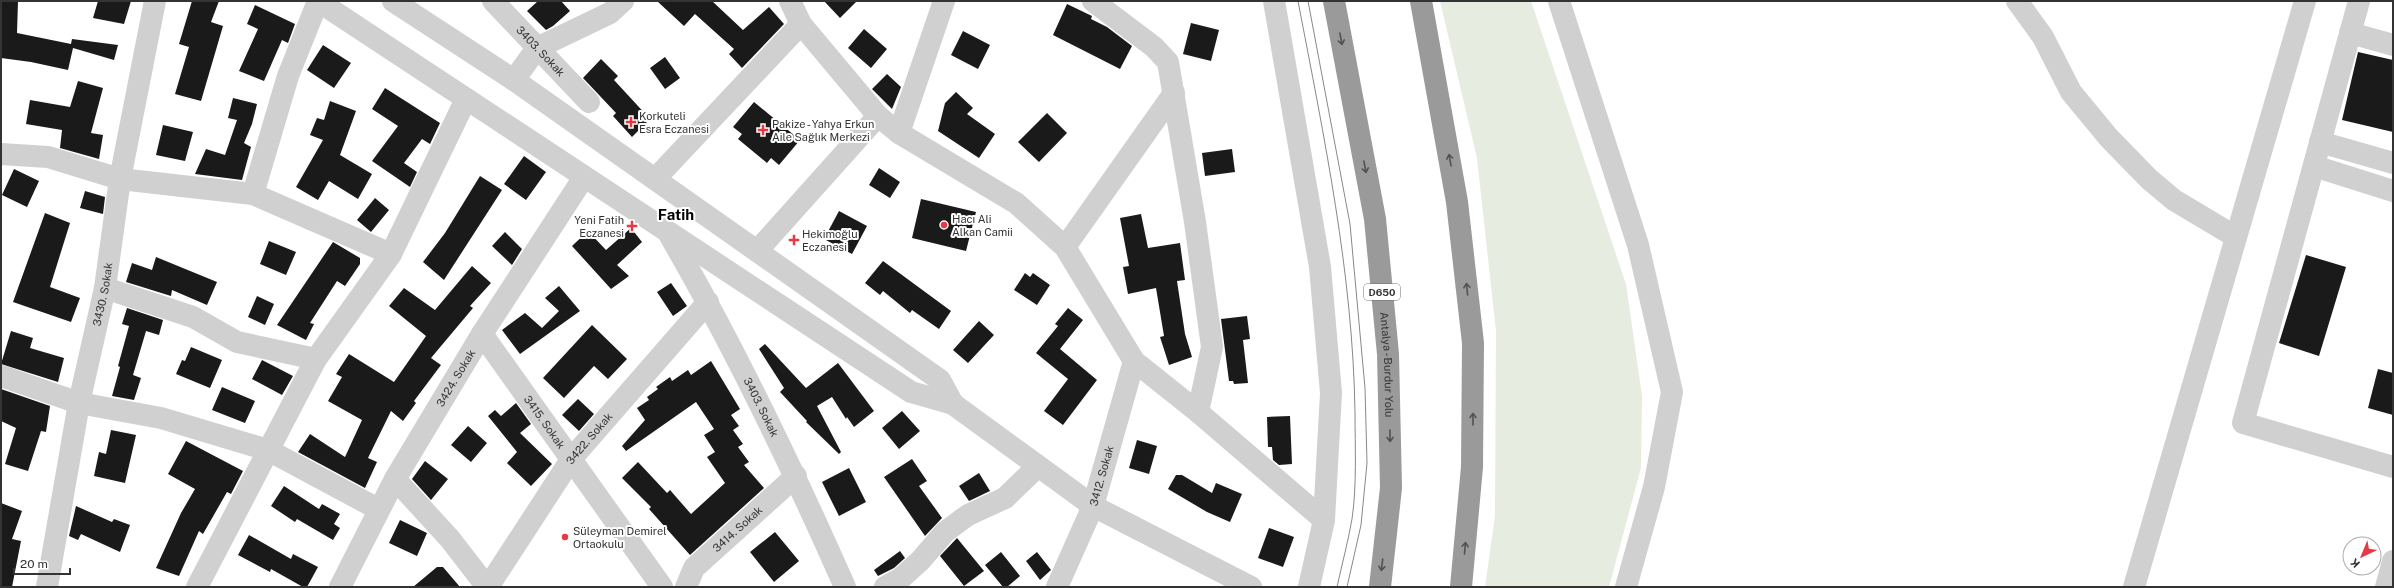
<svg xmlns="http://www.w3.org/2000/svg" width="2394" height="588" viewBox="0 0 2394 588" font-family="'Public Sans',sans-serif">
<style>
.green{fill:#e6ecdf}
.building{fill:#1a1a1a}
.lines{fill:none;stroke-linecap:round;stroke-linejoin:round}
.minor{stroke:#d0d0d0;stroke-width:22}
.highway{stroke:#9a9a9a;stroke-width:22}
.tram{stroke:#888;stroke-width:1}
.oneway{stroke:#525252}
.poi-dot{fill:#e63946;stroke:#fff;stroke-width:1.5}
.labels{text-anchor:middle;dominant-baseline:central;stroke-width:4;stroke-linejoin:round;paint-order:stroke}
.shield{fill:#fff;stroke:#707070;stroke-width:1}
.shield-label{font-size:10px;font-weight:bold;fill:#333}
.street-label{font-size:11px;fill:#333;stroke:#fff}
.poi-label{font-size:11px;fill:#333;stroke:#fff;text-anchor:start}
.district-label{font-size:15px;font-weight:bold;fill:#000;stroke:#fff}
</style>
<rect width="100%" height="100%" fill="#fff"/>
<path class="green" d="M1440,1H1531L1626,284L1642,396L1641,468L1609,587H1485L1495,516L1496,331L1477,158Z"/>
<path class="building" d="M1,1H18L17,33L71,44L72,39L118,45L114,60L73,48L68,70L31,62L1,58Z
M98,1H131L124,24L93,18Z
M192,1H219L211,22L223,26L201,101L175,94L189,47L179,44Z
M538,1H561L570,11L553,26L546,30L527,11Z
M657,1H712L743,30L769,7L784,24L742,68L729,54L734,49L695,14L684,26Z
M824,1H857L840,18Z
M1067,4L1092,16L1091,19L1107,27L1132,46L1120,69L1053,35Z
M255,5L295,24L288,43L282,40L264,81L239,71L258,29L247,24Z
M1191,23L1219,30L1211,61L1183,54Z
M864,29L887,49L871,68L848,48Z
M963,31L990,45L978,69L951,55Z
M323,45L351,63L334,88L307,70Z
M2358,52L2393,60V132L2342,120Z
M665,57L680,78L665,89L650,68Z
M601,59L618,76L614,80L650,119L632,137L613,116L616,113L583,78Z
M887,74L901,87L892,109L872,89Z
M78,81L103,88L91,133L103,135L99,159L60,148L62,130L26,124L30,100L70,107Z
M385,88L440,123L430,144L422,139L404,163L417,172L410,187L372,161L398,126L372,109Z
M956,92L973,108L967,114L995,134L979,158L938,131L945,103Z
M233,98L257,104L252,124L244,143L251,147L242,180L195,174L206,149L225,155L237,120L228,118Z
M330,101L356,111L340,155L372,174L358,199L329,181L318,200L296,187L323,140L310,135L317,118L324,120Z
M754,102L800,140L779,165L771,158L767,163L738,139L742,134L733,127Z
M1047,113L1067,133L1039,162L1018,142Z
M163,125L193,132L185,161L156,155Z
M1232,149L1235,172L1205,176L1202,153Z
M524,156L546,172L526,200L504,184Z
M879,168L900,182L890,198L869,185Z
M14,169L39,181L27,207L2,195Z
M480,176L502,190L444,280L423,262L445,233Z
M85,191L105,197L103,214L80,208Z
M375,198L389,210L371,232L357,220Z
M921,199L976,212L966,251L912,238Z
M839,211L867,226L852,254L824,239Z
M45,213L70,223L50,287L80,298L71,322L13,302Z
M1141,214L1148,248L1180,243L1185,280L1177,281L1185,334L1192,357L1169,365L1160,337L1164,336L1156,288L1128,294L1123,267L1129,266L1120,218Z
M631,228L642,242L617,265L629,276L611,289L572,246L588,231L606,250Z
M505,232L522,249L512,265L492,246Z
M269,241L296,252L286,275L260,264Z
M333,242L360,258V264L345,286L337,281L310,323L314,324L306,340L277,325Z
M2306,255L2346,267L2319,356L2279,343Z
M156,257L217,282L207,305L172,290L171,296L126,282L132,263L152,270Z
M883,261L951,311L939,329L912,310L910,313L883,291L880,295L865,283Z
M472,266L491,283L470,306L473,308L431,358L441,365L414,401L416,403L403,421L391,411L368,458L377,462L365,488L298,452L310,434L345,457L362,420L328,401L342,377L336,374L349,354L394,382L426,336L389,306L404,288L435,310Z
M1025,273L1030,277L1033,273L1050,285L1037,305L1014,290Z
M671,283L687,306L673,316L657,292Z
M559,286L580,311L520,354L502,330L525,313L542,328L559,311L545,298Z
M257,296L274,304L265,325L248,317Z
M127,308L163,320L159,335L146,331L133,375L141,378L134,400L112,396L120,367L118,366L129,326L122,324Z
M1068,308L1083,320L1060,349L1097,380L1063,425L1044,411L1068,379L1036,353L1058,326L1055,324Z
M1247,316L1250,339L1243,340L1248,383L1234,384L1233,381H1229L1221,319Z
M979,321L994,335L968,363L953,350Z
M592,325L627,359L608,379L594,366L564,398L543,378Z
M11,331L33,338L30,348L64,358L58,382L1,364Z
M765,344L806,388L838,363L874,411L854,427L847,417L846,419L832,397L817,406L841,452L839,454L806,422L807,421L780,392L784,388L759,349Z
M191,347L222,360L210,388L176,374L182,360L185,361Z
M262,360L293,376L282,395L252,379Z
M711,361L740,409L731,415L739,426L733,430L743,444L738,447L749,462L744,465L764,488L690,555L649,509L651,507L622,478L638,462L667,493L670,490L691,514L725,483L707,457L715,452L704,435L714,429L696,402L626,451L622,446L645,420L637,408L649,400L647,397L658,389L656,387L670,377L672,381L688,370L691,375Z
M2378,369L2393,373V415L2368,408Z
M222,387L255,401L245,423L212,410Z
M1,389L50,406L46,432L41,431L28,471L5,464L16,428L1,421Z
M578,399L594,414L579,431L562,415Z
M516,403L531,424L520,433L552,464L531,486L507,463L517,452L488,416L495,410L501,416Z
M902,411L920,431L899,449L882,428Z
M1290,416L1292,464L1279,465L1273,460L1272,447H1268L1267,417Z
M468,426L487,443L471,462L451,445Z
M111,430L136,435L125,483L94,476L99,452L106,454Z
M1137,440L1157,446L1149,474L1129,468Z
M186,441L243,471L231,494L227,492L203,534L199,531L179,576L156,568L181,513L195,489L168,474Z
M912,459L927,481L919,486L942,518L925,536L884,477Z
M425,461L448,479L431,500L412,479Z
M849,468L866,502L839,516L822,482Z
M979,473L990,491L969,501L959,486Z
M1176,475H1182L1212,493L1216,483L1242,494L1230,522L1207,512L1168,489Z
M284,486L319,509L322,504L340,514L334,524L340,528L333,540L297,519L295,522L271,506Z
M1,503L22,511L12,539L21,541L12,587H1Z
M76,506L112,522L114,519L130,525L120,552L81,534L78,540L69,536Z
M400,520L427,533L417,556L389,543Z
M1269,528L1294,537L1283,567L1258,558Z
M775,532L799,561L774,582L750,552Z
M249,535L291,559L293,554L318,567L307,587H303L271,569L270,572L238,555Z
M957,538L984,571L964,586L940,556Z
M900,551L905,558L894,568L878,576L874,570Z
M1001,552L1020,576L1007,587H1003L985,565Z
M1037,552L1051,570L1040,580L1026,561Z
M437,567H443L460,587H413Z"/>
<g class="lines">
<g class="minor">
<path d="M318,1L911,392L953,404L940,380L514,80L393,1"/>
<path id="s1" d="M493,1L589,102"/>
<path d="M790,1L801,24L878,116L899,133L1016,203L1065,247L1134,361L1198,412L1324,520"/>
<path d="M1093,1L1154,47L1168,62L1195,222L1212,347L1198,412"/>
<path d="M1274,1L1320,267L1331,393L1324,520L1309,587"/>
<path d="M1559,1L1638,245L1672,392L1654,487L1626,587"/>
<path d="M2017,1L2043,37L2071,92L2109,138L2149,179L2174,200L2236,237"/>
<path d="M2359,1L2243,423L2393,467"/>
<path d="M2350,33L2393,45"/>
<path d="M514,80L537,48L610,13L623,1"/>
<path d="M899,133L944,1"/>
<path d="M2320,142L2393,163"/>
<path d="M1,154L48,157L120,179L253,194L391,254"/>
<path d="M2314,166L2393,191"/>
<path d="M655,179L801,24"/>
<path d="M253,194L288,76L318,1"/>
<path id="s2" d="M670,236C736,350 792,467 845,587"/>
<path d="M1065,247L1174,93"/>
<path d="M757,251L878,116"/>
<path d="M105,288L193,317L237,342L316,359"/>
<path id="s3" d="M482,334L662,587"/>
<path d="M1,376L79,403L161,418L268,450L378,509"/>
<path d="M953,404L1093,506L1251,587"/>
<path d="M395,479L450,539L487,587"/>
<path id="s4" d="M47,587L79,403L105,288L120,179L155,1"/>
<path d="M197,587L316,359L391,254L466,99"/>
<path id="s5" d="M340,587L395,479L482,334L584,177"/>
<path id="s6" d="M488,587L572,458L708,302"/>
<path id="s7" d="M686,587L694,568L796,476"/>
<path d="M885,587L901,578L920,561L945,532L968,515L1005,498L1038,466"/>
<path id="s8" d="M1057,587L1093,506L1134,361"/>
<path d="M2134,587L2305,1"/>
<path d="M2386,587L2393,561"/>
</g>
<g class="highway">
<path id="s9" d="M1334,1L1375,219L1388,354L1391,488L1380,587"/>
<path d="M1421,1L1457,202L1473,343L1472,467L1461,587"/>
</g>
<path class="tram" d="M1298,1C1324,137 1353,274 1355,413C1355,448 1357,485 1352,519C1348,542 1342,564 1337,587
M1308,1L1350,224L1365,388L1367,463L1361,525L1347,587"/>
</g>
<defs><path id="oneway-shaft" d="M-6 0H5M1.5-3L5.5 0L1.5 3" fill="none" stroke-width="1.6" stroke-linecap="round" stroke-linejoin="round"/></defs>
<g class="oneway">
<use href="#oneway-shaft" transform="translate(1341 39) rotate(79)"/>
<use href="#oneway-shaft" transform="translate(1450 160) rotate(-100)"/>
<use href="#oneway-shaft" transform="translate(1365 167) rotate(79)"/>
<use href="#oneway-shaft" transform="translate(1467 289) rotate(-96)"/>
<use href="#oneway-shaft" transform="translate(1473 419) rotate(-90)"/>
<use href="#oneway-shaft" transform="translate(1390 436) rotate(89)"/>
<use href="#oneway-shaft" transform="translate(1465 548) rotate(-85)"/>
<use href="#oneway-shaft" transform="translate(1382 565) rotate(97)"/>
</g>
<g class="poi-dot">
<path d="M629 116h4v4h4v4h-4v4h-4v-4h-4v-4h4z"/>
<path d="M761 124h4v4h4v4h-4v4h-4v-4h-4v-4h4z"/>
<circle cx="944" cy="225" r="4"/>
<path d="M630 220h4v4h4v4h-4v4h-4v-4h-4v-4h4z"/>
<path d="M792 234h4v4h4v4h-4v4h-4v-4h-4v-4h4z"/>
<circle cx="565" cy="537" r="4"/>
</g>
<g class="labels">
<rect class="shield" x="1364" y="284" width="36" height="16" rx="3"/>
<g class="shield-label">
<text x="1382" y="292">D650</text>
</g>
<g class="street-label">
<text stroke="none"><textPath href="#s1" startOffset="69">3403. Sokak</textPath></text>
<text stroke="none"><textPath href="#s4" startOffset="298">3430. Sokak</textPath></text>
<text stroke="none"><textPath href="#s9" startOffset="368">Antalya - Burdur Yolu</textPath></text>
<text stroke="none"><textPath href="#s5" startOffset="239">3424. Sokak</textPath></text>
<text stroke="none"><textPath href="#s2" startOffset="194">3403. Sokak</textPath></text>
<text stroke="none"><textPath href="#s3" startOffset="108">3415. Sokak</textPath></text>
<text stroke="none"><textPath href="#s6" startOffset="180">3422. Sokak</textPath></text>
<text stroke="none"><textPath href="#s8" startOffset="120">3412. Sokak</textPath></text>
<text stroke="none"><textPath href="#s7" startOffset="79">3414. Sokak</textPath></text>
</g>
<g class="poi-label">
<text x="639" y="116">Korkuteli<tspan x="639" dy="13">Esra Eczanesi</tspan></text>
<text x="772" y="124">Pakize - Yahya Erkun<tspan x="772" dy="13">Aile Sağlık Merkezi</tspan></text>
<text x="952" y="219">Hacı Ali<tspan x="952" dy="13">Alkan Camii</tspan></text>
<text x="624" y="220" text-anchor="end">Yeni Fatih<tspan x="624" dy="13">Eczanesi</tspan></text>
<text x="802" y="234">Hekimoğlu<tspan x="802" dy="13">Eczanesi</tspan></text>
<text x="573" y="531">Süleyman Demirel<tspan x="573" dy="13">Ortaokulu</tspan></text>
</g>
<g class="district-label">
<text x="676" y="214">Fatih</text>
</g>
</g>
<rect width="2394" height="588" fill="none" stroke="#333333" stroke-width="4"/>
<g transform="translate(2362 556) rotate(224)"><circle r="19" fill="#ffffff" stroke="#adadad"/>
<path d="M0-3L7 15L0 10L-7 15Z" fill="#e63946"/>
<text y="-6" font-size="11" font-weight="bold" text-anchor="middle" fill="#333333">K</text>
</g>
<path d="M14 568v6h56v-6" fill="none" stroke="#333333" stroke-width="2"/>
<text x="20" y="568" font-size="12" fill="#333333" stroke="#ffffff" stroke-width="3" paint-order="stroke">20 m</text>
</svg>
